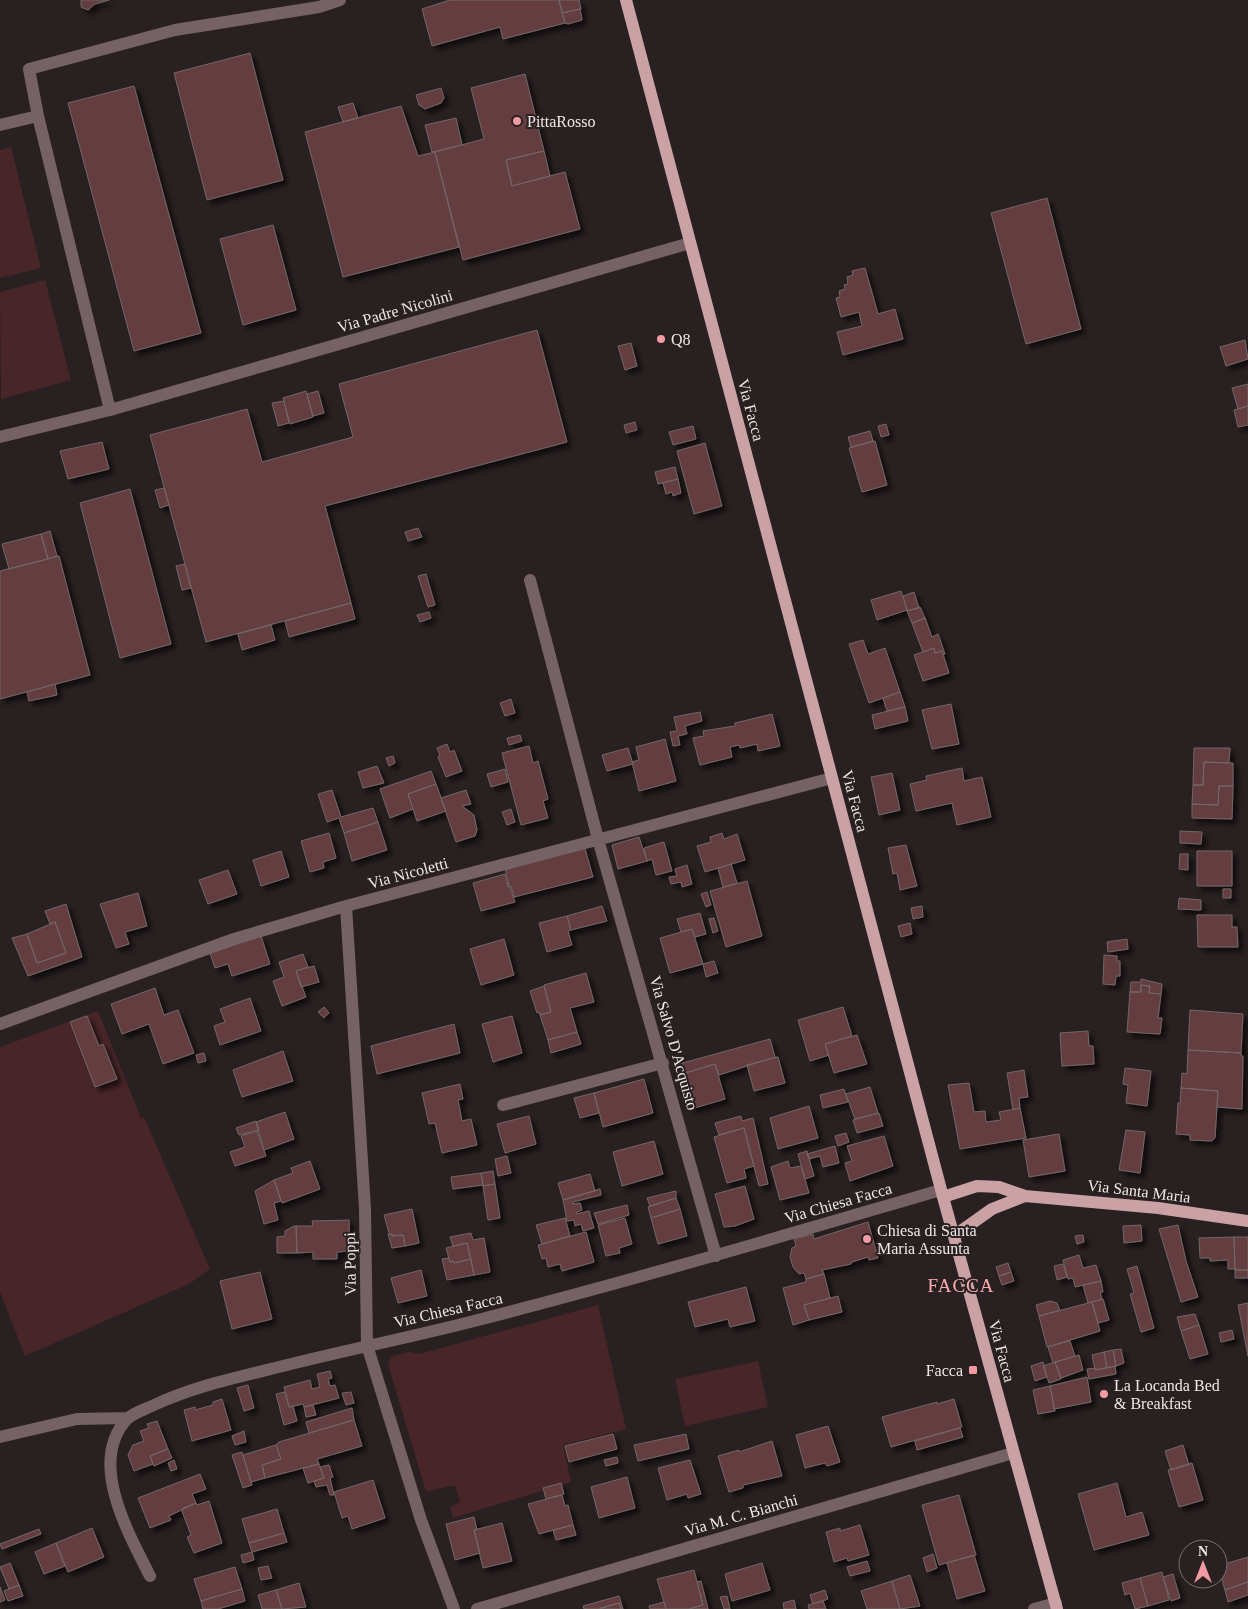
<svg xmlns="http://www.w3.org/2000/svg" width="1248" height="1609" viewBox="0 0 1248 1609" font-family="'Times New Roman',serif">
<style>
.green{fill:#482529}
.building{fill:#643c40;stroke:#726767;filter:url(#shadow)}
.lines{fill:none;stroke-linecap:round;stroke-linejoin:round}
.minor{stroke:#766264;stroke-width:12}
.major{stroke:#caa2a5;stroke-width:12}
.poi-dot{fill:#f49aa3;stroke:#292021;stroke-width:2}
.labels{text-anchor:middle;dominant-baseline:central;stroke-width:4;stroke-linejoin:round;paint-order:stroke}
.poi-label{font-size:16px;fill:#efe8e8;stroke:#292021;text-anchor:start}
.street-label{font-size:16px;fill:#efe8e8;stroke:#292021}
.quarter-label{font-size:19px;letter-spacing:1px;fill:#feaab1;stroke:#292021}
</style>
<defs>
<filter id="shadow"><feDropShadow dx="4.5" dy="4.5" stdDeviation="2.5" flood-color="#0009"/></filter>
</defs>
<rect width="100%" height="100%" fill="#292021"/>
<path class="green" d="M11,147L41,268L0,278V150Z
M45,280L71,380L1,399L0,292Z
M98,1011L141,1118L144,1117L210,1269L189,1284L25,1356L0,1292V1047Z
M598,1305L626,1429L563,1445L571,1482L453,1518L450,1507L460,1502L455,1485L426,1492L388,1364L392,1356L409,1352L419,1354Z
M758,1361L768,1407L685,1426L675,1379Z"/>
<path class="building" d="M81,0H109L95,4L88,10L81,7Z
M450,0H559L565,23L503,39L500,27L432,46L422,9Z
M559,0H579L581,9L562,13Z
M580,9L582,20L568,24L565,23L562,13Z
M250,53L283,180L207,200L174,73Z
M525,74L544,151L506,160L512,186L565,172L580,229L463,260L435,152L484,139L471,88Z
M134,86L201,333L134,351L68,103Z
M441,88L444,98L441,103L425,109L419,105L416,95Z
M353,103L358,118L343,122L338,107Z
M401,106L418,156L435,152L459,247L343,277L305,132Z
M456,118L462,145L432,152L425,125Z
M544,151L550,176L512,186L506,160Z
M1047,198L1081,329L1026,344L991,213Z
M273,225L296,310L243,325L220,239Z
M865,268L878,314L895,309L903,339L843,355L837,332L862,326L859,312L841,317L836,298L840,297L839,291L845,289L844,285L848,284L847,277L853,275L852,271Z
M537,330L567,442L325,506L351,603L206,642L150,435L247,409L262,462L353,437L339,384Z
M1245,340L1248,359L1226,366L1220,347Z
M631,343L637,366L625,370L618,346Z
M1248,384V406L1238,409L1232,388Z
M306,391L313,417L290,424L283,398Z
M318,391L324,413L313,416L307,394Z
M284,401L289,423L278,426L272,403Z
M1248,406V425L1238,427L1234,410Z
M635,422L637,430L626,433L624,425Z
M886,424L889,435L881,437L878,426Z
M693,426L696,439L673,445L669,432Z
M870,431L873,441L851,447L848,437Z
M875,441L887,485L862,492L849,448Z
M102,442L109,469L68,479L60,451Z
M705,443L722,506L694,514L677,451Z
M675,467L678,479L658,484L655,472Z
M678,479L681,493L673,496L672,492L666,494L663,483Z
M164,488L169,505L160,508L155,490Z
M130,489L171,644L120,658L80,503Z
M418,528L422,537L408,541L405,532Z
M50,531L57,556L48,559L41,534Z
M41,534L48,559L9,569L2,544Z
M59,556L90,675L0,699V571Z
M185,564L191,588L182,590L176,566Z
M426,574L435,605L428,607L418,576Z
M901,591L907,610L877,620L871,600Z
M914,592L919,608L907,611L903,596Z
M351,603L355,619L289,637L285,621Z
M920,607L925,618L912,623L907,611Z
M429,612L431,618L420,622L417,615Z
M925,618L932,637L938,634L945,654L943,655L942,651L935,653L934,648L923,652L912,623Z
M271,625L275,640L242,650L238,634Z
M863,640L868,654L885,648L900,692L869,703L849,644Z
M934,648L935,653L942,651L949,673L923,681L914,655Z
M55,684L57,695L29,701L27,692Z
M900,692L905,707L887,711L883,698Z
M511,699L515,713L505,716L500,703Z
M951,704L959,744L932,749L922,710Z
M905,707L908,721L875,729L872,715Z
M700,712L702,721L685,726L687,734L678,736L680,745L673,746L670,732L677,731L674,717Z
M772,714L780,746L758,751L757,744L740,748L739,745L730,747L732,757L700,765L693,738L704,736L703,731L735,726V723Z
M520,735L522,741L509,745L507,738Z
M665,739L676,781L639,791L632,762L639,760L636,747Z
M447,744L450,752L454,750L462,771L446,777L438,757L440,756L437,748Z
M529,746L533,763L538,761L548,799L543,801L548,818L521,825L502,753Z
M628,748L633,764L607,771L602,755Z
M1194,748H1230L1229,763L1204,762L1203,785H1193Z
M393,756L395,763L389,766L386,758Z
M1204,762L1233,763V786H1219L1218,805L1192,804L1193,785H1203Z
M377,766L384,783L363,788L358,772Z
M962,768L964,781L982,777L991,817L957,825L952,803L916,811L910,784L927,780L926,776Z
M505,769L508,782L491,787L487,774Z
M431,771L436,784L408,794L413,809L390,818L380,789Z
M892,773L900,810L879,815L871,777Z
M436,784L446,811L417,821L408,794Z
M1219,786H1233L1232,819L1192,818V804L1218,805Z
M332,790L341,817L373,808L378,822L344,833L339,818L327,822L318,794Z
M466,790L471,804L462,806L474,815L477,830L475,836L456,842L441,798Z
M511,809L515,822L507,825L502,812Z
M378,822L387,850L352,861L344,833Z
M1180,831L1202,832L1201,844L1180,843Z
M329,833L336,858L323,862L324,868L310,872L301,841Z
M722,833L724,839L737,834L745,860L705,872L697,846L711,842L710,837Z
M639,837L647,861L618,869L612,845Z
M664,842L672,871L656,875L652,859L647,861L644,848Z
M584,845L593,877L514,897L511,886L508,887L505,865Z
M906,845L917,886L900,890L897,873L893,874L888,848Z
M281,851L289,877L261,886L253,860Z
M1197,851H1232V886H1197Z
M1180,854H1188V870L1179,869Z
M731,864L737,883L723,887L718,868Z
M687,865L692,884L682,887L681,882L671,884L669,877L677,876L675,869Z
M228,870L237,894L208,904L199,880Z
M505,874L515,902L481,911L473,883Z
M747,881L762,936L726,947L710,891Z
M1223,889H1231V898H1223Z
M707,892L711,905L706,907L701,894Z
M138,893L147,926L125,932L129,944L116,948L100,904Z
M1179,898L1201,900V910L1178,909Z
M66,904L82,957L28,976L12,938L27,934L37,963L66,953L55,922L50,924L45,911Z
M602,906L607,921L571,930L567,916Z
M922,906L923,917L913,919L911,908Z
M700,913L706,934L695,937L692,929L681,932L677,919Z
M1197,915H1232V927H1237L1238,947H1198Z
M567,916L571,930L568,931L572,945L547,952L539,923Z
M714,918L718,931L713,933L709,919Z
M55,922L66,953L37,963L27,934Z
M910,923L912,934L901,937L898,926Z
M692,929L703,964L670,973L660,938Z
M261,936L270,964L232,976L228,964L215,968L210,953Z
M504,939L514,975L481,985L470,949Z
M1127,939L1128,949L1108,952L1107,942Z
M303,954L308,967L296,971L306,997L282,1006L273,981L284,977L279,962Z
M1104,955L1117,956V961H1120V976H1116L1115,985L1103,984Z
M714,961L718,973L706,977L703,964Z
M314,966L319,982L301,987L296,971Z
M586,973L594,1002L570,1008L577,1032L548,1040L540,1015L551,1012L544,985Z
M1141,979L1162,984L1161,994L1149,993L1150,986L1141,985V992H1130L1131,982H1141Z
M1141,985L1150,986L1149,993L1161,994L1158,1018H1162L1160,1034L1127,1032L1130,992H1141Z
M544,986L551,1012L540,1015L539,1012L537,1013L530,991Z
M155,988L164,1015L178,1010L194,1053L163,1064L149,1024L122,1034L111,1004Z
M250,998L261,1031L220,1045L214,1026L225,1022L220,1009Z
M324,1007L329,1013L324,1018L318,1012Z
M843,1007L852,1036L825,1044L829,1055L810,1061L798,1020Z
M1190,1010L1243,1014L1241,1053L1188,1050Z
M87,1016L99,1046L103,1044L117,1079L95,1087L70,1022Z
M512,1016L522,1053L493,1062L482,1024Z
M454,1024L460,1053L377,1074L371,1046Z
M1088,1031L1089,1046H1093L1094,1064L1062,1066L1060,1033Z
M577,1032L581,1044L551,1053L548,1040Z
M857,1035L867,1064L834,1073L825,1044Z
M770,1039L775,1057L719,1075L715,1064L682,1074L679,1064Z
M1188,1050L1241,1053V1056H1243L1242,1109L1217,1107L1218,1091L1181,1088L1182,1073L1187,1074Z
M283,1051L293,1081L242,1097L233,1070Z
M204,1053L206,1061L198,1063L196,1055Z
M778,1057L785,1083L754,1091L747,1065Z
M715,1064L725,1099L691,1109L682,1074Z
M1125,1068L1151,1071L1147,1106L1126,1103L1128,1085L1123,1084Z
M1024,1070L1028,1097L1019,1098L1020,1108L1013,1110L1007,1073Z
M644,1079L653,1113L603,1127L594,1093Z
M969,1083L974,1112L985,1111L986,1122L1001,1120L999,1112L1020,1108L1026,1138L960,1149L948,1085Z
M460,1084L463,1099L458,1100L462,1121L471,1119L477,1145L442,1153L435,1123L429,1124L422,1093Z
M870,1087L878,1113L855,1119L846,1094Z
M1181,1088L1218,1091L1215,1138L1212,1141L1190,1140V1135L1176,1134L1178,1103H1180Z
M844,1089L848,1102L823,1108L820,1095Z
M594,1093L599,1113L580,1118L574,1098Z
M809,1106L818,1138L778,1149L770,1118Z
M285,1112L294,1139L264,1150L256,1122Z
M879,1113L883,1126L857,1133L853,1120Z
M529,1116L536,1144L505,1153L497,1124Z
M741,1116L742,1121L753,1118L768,1184L759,1186L744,1128L719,1135L715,1123Z
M256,1121L259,1130L239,1135L236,1128Z
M744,1128L754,1166L744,1169L746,1178L727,1183L714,1137Z
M1126,1130L1145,1132L1140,1173L1119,1170Z
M257,1131L266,1156L235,1166L230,1152L245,1147L241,1136Z
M846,1133L849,1142L838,1146L835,1136Z
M1059,1134L1065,1171L1029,1177L1023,1140Z
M884,1136L893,1166L850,1181L845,1163L852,1161L847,1146Z
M654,1141L663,1174L622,1186L613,1152Z
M835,1146L839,1163L823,1167L820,1156L809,1159L807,1154Z
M807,1151L814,1176L805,1179L798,1154Z
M507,1156L511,1173L498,1176L495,1159Z
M310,1161L320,1189L282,1203L274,1180L293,1173L291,1168Z
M788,1161L790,1168L801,1166L809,1193L780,1200L771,1167Z
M493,1171L495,1184L483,1186L481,1173Z
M481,1173L483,1185L453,1189L451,1177Z
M590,1174L595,1191L563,1200L558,1183Z
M274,1180L281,1201L274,1203L278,1220L264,1224L255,1191Z
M495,1184L500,1218L488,1220L483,1186Z
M745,1186L754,1219L735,1226L724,1227L715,1194Z
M600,1189L601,1195L573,1202V1204L580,1203L582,1210L577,1212V1214L589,1211L594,1228L583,1231L581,1224L575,1226L574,1220L567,1221L563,1200Z
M676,1191V1198L650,1206L647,1198Z
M676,1198L680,1209L651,1218L648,1207Z
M627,1205L629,1215L598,1224L594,1213Z
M412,1209L419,1243L405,1246L403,1235L392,1236L389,1233L384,1215Z
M680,1209L687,1236L658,1244L651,1218Z
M565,1218L570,1236L542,1244L536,1225Z
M625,1218L632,1244L619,1248L620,1253L606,1256L598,1225Z
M349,1220L350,1251L337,1252V1259H313V1252L297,1253L296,1226H313L312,1221Z
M868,1222L878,1258L869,1260L868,1257L852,1262L851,1264L822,1270L824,1274L806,1279L804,1273L799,1274L793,1267L790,1257L792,1248L796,1246L794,1239L813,1234L814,1239Z
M1141,1225L1142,1241L1124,1243L1123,1226Z
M1178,1225L1186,1261L1198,1297L1181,1302L1159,1229Z
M294,1226H296L297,1253H277V1237L285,1236V1231Z
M586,1232L594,1262L562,1271L560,1264L548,1267L546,1258L542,1259L538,1245Z
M471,1233L473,1240L484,1238L490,1272L474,1275L467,1243L453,1246L450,1237Z
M388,1234H392V1236L403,1235L405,1246L392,1248Z
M1083,1235L1084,1242L1077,1244L1075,1236Z
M1234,1237H1248V1270H1235Z
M1234,1237L1235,1269H1228V1260L1210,1261V1258H1200L1199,1238Z
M467,1243L471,1259L454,1263L453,1261L450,1262L446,1248Z
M1079,1255L1083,1268L1096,1265L1101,1281L1075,1287L1073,1278L1068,1279L1063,1260Z
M449,1258L450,1262L453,1261L454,1263L471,1259L474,1275L447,1280L442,1259Z
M1008,1263L1011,1272L999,1276L996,1267Z
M1063,1264L1067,1277L1057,1280L1054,1266Z
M1137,1266L1154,1328L1141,1332L1130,1294L1134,1293L1127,1269Z
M421,1270L427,1296L398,1303L391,1278Z
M1235,1270H1248V1278H1235Z
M260,1272L272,1319L232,1329L220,1281Z
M1011,1272L1014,1281L1002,1285L999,1276Z
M824,1274L830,1298L804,1305L809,1320L793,1325L783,1288L806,1282V1279Z
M1101,1281L1103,1292H1100L1102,1299L1088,1303L1083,1285Z
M746,1287L755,1321L730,1327L728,1319L695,1327L688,1302Z
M838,1296L842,1312L809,1320L804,1305Z
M1103,1299L1109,1320L1098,1323L1092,1302Z
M1050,1301L1057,1303L1060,1310L1039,1316L1036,1305Z
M1092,1302L1100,1331L1047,1347L1039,1316Z
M1248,1303V1356L1238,1305Z
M1195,1314L1199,1325L1181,1331L1177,1317Z
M1199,1325L1208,1354L1190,1359L1181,1331Z
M1232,1330L1234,1339L1221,1342L1219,1333Z
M1070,1341L1075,1356L1053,1363L1048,1347Z
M1121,1349L1124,1363L1116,1366L1113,1350Z
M1113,1350L1116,1366L1107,1368L1104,1352Z
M1104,1352L1107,1368L1095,1370L1092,1355Z
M1079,1355L1083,1370L1061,1378L1055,1362Z
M1043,1362L1047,1377L1035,1381L1031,1366Z
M1055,1362L1061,1379L1049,1383L1043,1366Z
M1115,1366L1116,1374L1089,1379L1087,1369L1095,1368V1370Z
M330,1371L332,1378L328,1379L330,1386L335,1385L339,1398L304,1407L303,1404L289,1407L284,1387L310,1380L312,1389L320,1387L317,1374Z
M1087,1377L1091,1402L1054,1409L1050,1386Z
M248,1385L254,1408L244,1411L237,1388Z
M1050,1386L1055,1411L1038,1414L1033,1390Z
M285,1392L289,1407L293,1406L297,1421L284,1425L276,1394Z
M351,1392L354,1403L346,1405L342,1393Z
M222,1399L231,1430L192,1441L184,1410L195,1407V1410L213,1405V1402Z
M954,1399L962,1427L891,1447L882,1417L937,1402V1404Z
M313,1405L316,1415L306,1417L304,1407Z
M352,1408L354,1420L309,1433L306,1422Z
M354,1420L362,1446L317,1459L319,1464L265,1478L262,1465L281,1459L276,1445L279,1442Z
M157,1421L168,1449L150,1456L153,1464L134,1471L128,1455L133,1445L144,1441L140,1431L149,1428L147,1424Z
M828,1426L840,1462L827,1466L825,1463L805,1468L796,1435Z
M960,1428L963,1437L917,1450L915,1441Z
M244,1431L246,1442L235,1445L232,1436Z
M613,1434L617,1449L569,1462L565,1446Z
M686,1434L689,1449L638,1461L634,1445Z
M772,1441L782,1476L743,1485V1488L729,1492L718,1456L739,1450V1452Z
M276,1445L281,1459L262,1465L265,1478L251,1482L243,1455Z
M1183,1445L1189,1465L1171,1470L1165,1451Z
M168,1449L172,1458L154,1466L150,1456Z
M242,1452L252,1485L243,1488L232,1455Z
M617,1457L618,1463L606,1466L604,1460Z
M174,1460L177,1469L171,1471L168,1463Z
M690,1460L701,1494L688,1498L687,1494L667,1500L658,1468Z
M1192,1463L1203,1500L1179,1507L1168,1470Z
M319,1464L324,1478L308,1483L303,1468Z
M329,1465L333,1477L330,1478L334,1495H330L327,1485L316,1487L314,1481L324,1478L320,1467Z
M200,1474L206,1489L192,1494L196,1503L169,1516L171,1520L150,1528L138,1498Z
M627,1477L635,1508L599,1518L591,1487Z
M373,1480L385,1518L352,1529L348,1516L342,1518L334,1492Z
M561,1483L564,1494L546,1499L543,1488Z
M1117,1483L1126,1517L1142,1512L1149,1535L1094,1550L1078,1494Z
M562,1495L565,1506L568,1505L573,1525L539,1534L528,1504Z
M959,1495L976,1555L939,1565L922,1505Z
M209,1501L222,1543L194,1553L187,1537L191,1535L182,1511L183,1508L196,1503L197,1505Z
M277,1509L284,1533L249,1543L242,1519Z
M474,1517L477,1530H474L480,1553L455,1560L446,1524Z
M502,1523L512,1561L483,1568L474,1530Z
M573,1525L576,1535L556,1540L553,1530Z
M860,1525L869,1555L848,1561L847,1558L834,1562L826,1532L840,1528V1531Z
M92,1528L104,1557L68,1572L56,1543Z
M39,1529L41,1534L2,1549L0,1544Z
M284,1533L287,1542L252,1552L249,1543Z
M56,1543L65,1566L44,1574L35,1552Z
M252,1552L254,1560L243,1563L241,1555Z
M933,1554L937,1568L927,1572L923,1558Z
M974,1555L985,1591L957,1599L947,1563Z
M1248,1557V1582L1225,1590L1218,1566Z
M867,1561L870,1571L850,1576L847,1567Z
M10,1563L19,1585L9,1589L0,1567Z
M762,1563L770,1590L732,1601L725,1574Z
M268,1566L272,1578L261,1580L258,1568Z
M235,1567L242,1589L201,1601L194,1579Z
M694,1570L703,1605L689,1609H666L657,1579Z
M1162,1572L1169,1600L1148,1606L1140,1578Z
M1173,1574L1180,1598L1171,1601L1163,1577Z
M910,1575L920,1606L900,1609L892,1581Z
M1140,1578L1148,1606L1135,1609L1130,1593L1125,1595L1122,1583Z
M701,1581L708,1609H689L703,1605L697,1582Z
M892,1581L900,1609H867L861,1591Z
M1248,1582V1595L1228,1602L1225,1590Z
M299,1583L306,1607L282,1609L276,1590Z
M19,1585L23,1596L8,1601L4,1591Z
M0,1587L5,1600L0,1602Z
M242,1589L245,1601L218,1609H203L201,1601Z
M276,1590L282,1609H262L258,1595Z
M825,1590L828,1599L813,1604L810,1595Z
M619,1596L623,1609H621L619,1603L600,1609H584L583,1606Z
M727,1596L730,1609H724L720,1597Z
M794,1600L796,1609H784L783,1603Z
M823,1601L826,1609H809L808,1605Z
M664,1602L666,1609H650L649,1606Z
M619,1603L621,1609H600V1608Z"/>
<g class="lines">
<path class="minor" d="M38,116L29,69L175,30L319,7L340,0
M0,125L38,116L110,410
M0,437L110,410L690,243
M530,580L598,839L716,1256
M346,906L365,1209L367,1345L421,1520L454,1609
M0,1024L234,939L346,906L832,778
M503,1105L663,1063
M0,1437L77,1419L127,1418
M150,1576C129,1534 87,1462 127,1419C133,1413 146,1409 154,1405C192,1387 234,1378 275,1368C341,1351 408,1338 474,1321C631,1281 786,1235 941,1190
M477,1609L1013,1453
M1034,1609L1056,1603"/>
<path class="major" d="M626,0L943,1197L1057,1609
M943,1197L977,1186L999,1187L1025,1196L1158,1208L1248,1221
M954,1236L992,1209L1025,1196"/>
</g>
<g class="poi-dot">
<circle cx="517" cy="121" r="5"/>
<circle cx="661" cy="339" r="5"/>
<circle cx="867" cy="1239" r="5"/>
<rect x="968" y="1365" width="10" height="10" rx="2.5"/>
<circle cx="1104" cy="1394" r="5"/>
</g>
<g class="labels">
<g class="poi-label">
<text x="527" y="121">PittaRosso</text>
<text x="671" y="339">Q8</text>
<text x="877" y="1230">Chiesa di Santa<tspan x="877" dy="18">Maria Assunta</tspan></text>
<text x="963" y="1370" text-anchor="end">Facca</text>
<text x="1114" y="1385">La Locanda Bed<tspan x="1114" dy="18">&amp; Breakfast</tspan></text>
</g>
<g class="street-label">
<text transform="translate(395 311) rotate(-16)">Via Padre Nicolini</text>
<text transform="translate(751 410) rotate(75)">Via Facca</text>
<text transform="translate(855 801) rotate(75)">Via Facca</text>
<text transform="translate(408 873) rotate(-15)">Via Nicoletti</text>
<text transform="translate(674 1043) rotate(74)">Via Salvo D'Acquisto</text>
<text transform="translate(1139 1191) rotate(7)">Via Santa Maria</text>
<text transform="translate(838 1203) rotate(-16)">Via Chiesa Facca</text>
<text transform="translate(350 1264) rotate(-91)">Via Poppi</text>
<text transform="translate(448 1310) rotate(-13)">Via Chiesa Facca</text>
<text transform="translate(1002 1351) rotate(75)">Via Facca</text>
<text transform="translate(741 1515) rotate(-16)">Via M. C. Bianchi</text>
</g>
<g class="quarter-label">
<text x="961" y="1285">FACCA</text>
</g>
</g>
<g transform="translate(1203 1564)"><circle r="24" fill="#292021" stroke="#787071"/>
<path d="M0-4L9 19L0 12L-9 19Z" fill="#f49aa3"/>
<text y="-8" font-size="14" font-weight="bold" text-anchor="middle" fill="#efe8e8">N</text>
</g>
</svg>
